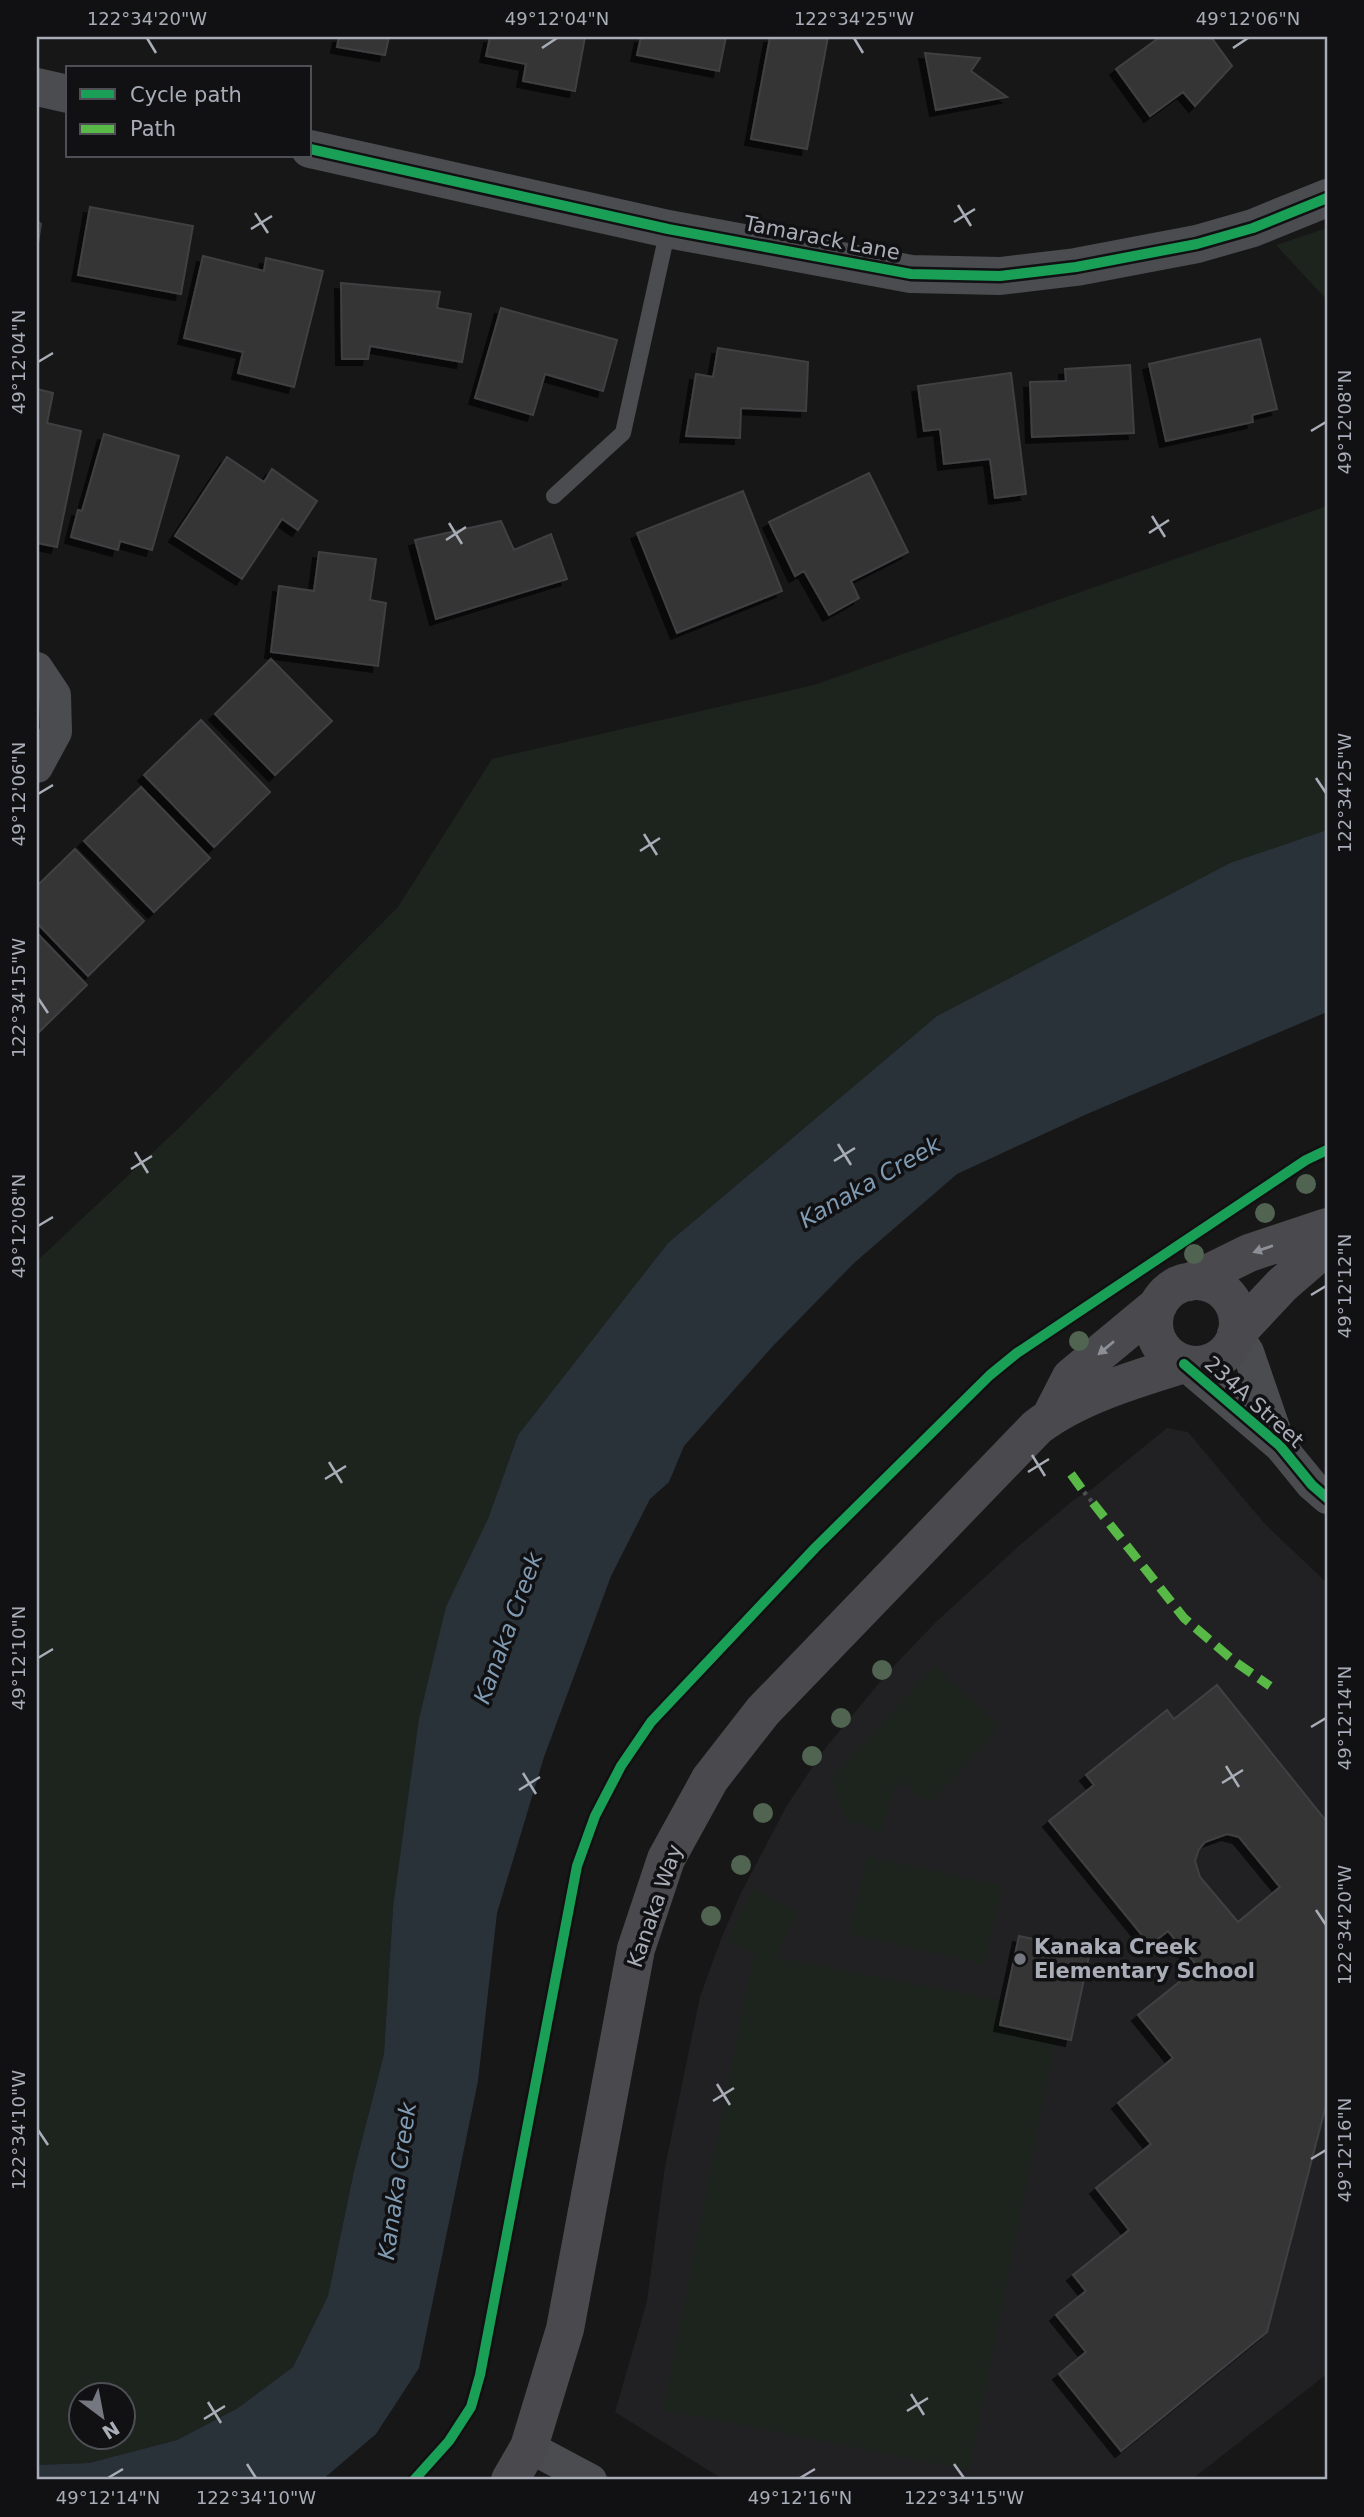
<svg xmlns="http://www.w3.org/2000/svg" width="1364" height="2517" viewBox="0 0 1364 2517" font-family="'DejaVu Sans',sans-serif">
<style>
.built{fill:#212123}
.green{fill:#1d241e;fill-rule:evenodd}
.water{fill:#2a3239}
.building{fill:#353536;stroke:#3f4043;stroke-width:2;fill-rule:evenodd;filter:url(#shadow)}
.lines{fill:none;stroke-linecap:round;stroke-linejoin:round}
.path{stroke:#4d4e52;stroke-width:4.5;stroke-dasharray:3.5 5;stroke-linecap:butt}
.service{stroke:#4b4c50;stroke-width:16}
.minor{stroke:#4b4c50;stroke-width:32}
.tertiary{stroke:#4b4c50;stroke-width:38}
.secondary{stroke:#4a4a4e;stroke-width:38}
.quiet{stroke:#58b947;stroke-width:9;stroke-dasharray:18 9;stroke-linecap:butt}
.cycleway-casing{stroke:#111113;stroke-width:15}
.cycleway{stroke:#1a9f57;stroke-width:10}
.tree{fill:#506451}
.oneway{fill:#8c8f98}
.ticks{fill:none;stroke:#a8adb8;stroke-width:2.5}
.poi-dot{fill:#757880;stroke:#111113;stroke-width:2.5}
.labels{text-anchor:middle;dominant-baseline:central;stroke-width:7;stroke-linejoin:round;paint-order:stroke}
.street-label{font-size:21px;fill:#a8adb8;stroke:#111113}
.poi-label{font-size:21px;font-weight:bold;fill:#a8adb8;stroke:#111113;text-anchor:start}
.water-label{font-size:23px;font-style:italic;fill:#7f9bb3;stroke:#111113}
.neatline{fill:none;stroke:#a8adb8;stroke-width:2.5}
.ticks-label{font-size:18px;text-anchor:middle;fill:#a8adb8}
</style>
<defs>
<filter id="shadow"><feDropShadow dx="-6" dy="6" stdDeviation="0" flood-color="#0009"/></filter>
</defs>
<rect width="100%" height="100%" fill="#171717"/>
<path class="built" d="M1167,1428L1188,1432L1264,1523L1327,1583V2374L1191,2480H724L615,2412L647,2301L665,2167L700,1997L721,1939L740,1895L786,1807L823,1751L889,1671L936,1622L1021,1544L1076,1498L1092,1489Z"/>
<path class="green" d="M1327,228V300L1276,245Z
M1327,506V830L1230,863L937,1016L668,1243L518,1435L488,1519L393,1908L384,2054L354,2171L328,2296L293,2367L238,2408L177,2440L89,2463L37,2465V1261L183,1124L398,907L492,759L814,685ZM80,2394H122V2436H80Z
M934,1666L1000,1726L929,1804L902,1781L894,1789L881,1832L845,1820L832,1778Z
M867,1856L1002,1886L984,1964L849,1934Z
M753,1889L798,1912L775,1957L1061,2012L969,2470L663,2410L754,1953L727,1940Z"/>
<path class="water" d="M1327,830V1012L1087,1114L957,1174L854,1263L772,1347L684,1446L669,1482L650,1499L611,1576L544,1757L497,1913L478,2081L419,2368L376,2434L322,2480H37V2465L89,2463L177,2440L238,2408L293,2367L328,2296L354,2171L384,2054L393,1908L419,1719L446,1607L488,1519L518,1435L668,1243L937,1016L1230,863Z"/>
<path class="building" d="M339,37H389L385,55L337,47Z
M490,37H585L575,91L523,81L526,64L486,56Z
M641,37H726L719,71L637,55Z
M770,37H828L807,149L751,139Z
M1160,37H1211L1232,66L1195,106L1183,92L1150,116L1116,69Z
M925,53L980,58L971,71L1007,97L936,110Z
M90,207L193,226L181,294L78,275Z
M37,221L41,224L37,249Z
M203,256L264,271L266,258L323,271L294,387L238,373L243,352L184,338Z
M341,283L440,292L437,308L471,314L462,362L370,346L368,359H342Z
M501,308L617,340L603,391L545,374L533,415L475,398Z
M1260,339L1277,409L1252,415L1253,422L1166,441L1149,364Z
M718,348L808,362L806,411L741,408L740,438L686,436L696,374L713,377Z
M1130,365L1134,433L1032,437L1030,382L1066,381L1065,369Z
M1011,373L1026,494L995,498L990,459L944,464L940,429L924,431L918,386Z
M37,389L53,393L47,423L81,431L57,547L37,543Z
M104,434L179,456L152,550L120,541L118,550L71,537L78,510L82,511Z
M227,457L264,482L272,469L317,501L298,530L282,519L242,579L175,536Z
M869,473L908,552L851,581L859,598L829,615L804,571L795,576L769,522Z
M743,491L782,591L677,633L637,533Z
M501,521L514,550L551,534L567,579L436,619L415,540Z
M319,552L376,559L370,600L386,603L378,666L271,652L279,586L314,591Z
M271,659L332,721L275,775L215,714Z
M201,720L270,792L214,847L144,775Z
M141,787L210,858L154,912L84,841Z
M75,849L144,921L88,976L37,923V886Z
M37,933L87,985L37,1034Z
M1217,1685L1327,1822V2101L1267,2332L1121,2451L1059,2374L1086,2352L1056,2315L1086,2291L1073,2275L1129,2230L1096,2188L1151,2144L1118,2103L1173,2058L1138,2015L1198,1967L1168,1931L1150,1945L1049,1821L1094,1785L1086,1775L1167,1710L1174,1719ZM1227,1834L1239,1837L1280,1887L1238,1922L1200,1877L1195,1861L1199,1849L1205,1842Z
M1019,1936L1090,1951L1071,2040L1000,2025Z"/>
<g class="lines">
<path class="path" d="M1084,1492L1093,1503"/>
<path class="service" d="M554,496L623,433L668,229"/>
<path class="minor" d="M37,668L55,695L56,732L37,767
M1236,1334L1248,1352L1280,1445
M1184,1364L1280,1446L1312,1485L1327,1498
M529,2447L591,2480"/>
<path class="tertiary" d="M37,87L68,94
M310,149L668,229L911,274L1000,276L1076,267L1197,244L1253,228L1327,198"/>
<path class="secondary" d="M1154 1323a42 42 0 1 1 84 0a42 42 0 1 1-84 0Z
M1190,1282L1249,1253L1327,1227
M1236,1334L1282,1285L1327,1246
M1051,1416L1071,1377L1159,1304
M510,2480L529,2447L565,2329L636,1949L666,1859L710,1779L763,1711L1037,1427C1077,1396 1136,1379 1184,1364"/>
<path class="quiet" d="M1071,1474L1084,1492
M1093,1503L1184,1618L1234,1661L1270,1686"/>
<g class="cycleway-casing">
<path id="cycleway" d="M310,149L668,229L911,274L1000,276L1076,267L1197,244L1253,228L1327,198
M1184,1364L1280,1446L1312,1485L1327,1498
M414,2480L449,2441L471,2407L480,2375L577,1866L595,1816L621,1766L651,1722L815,1548L990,1375L1017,1353L1306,1160L1327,1150"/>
</g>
<use href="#cycleway" class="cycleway"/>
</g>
<g class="tree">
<circle cx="1306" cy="1184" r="10"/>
<circle cx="1265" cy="1213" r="10"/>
<circle cx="1194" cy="1254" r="10"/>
<circle cx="1079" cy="1341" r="10"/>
<circle cx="882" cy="1670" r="10"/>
<circle cx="841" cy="1718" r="10"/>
<circle cx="812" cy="1756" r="10"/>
<circle cx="763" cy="1813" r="10"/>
<circle cx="741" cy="1865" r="10"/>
<circle cx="711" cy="1916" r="10"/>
</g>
<defs><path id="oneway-solid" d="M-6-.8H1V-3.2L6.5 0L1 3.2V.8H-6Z" transform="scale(1.75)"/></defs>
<g class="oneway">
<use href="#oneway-solid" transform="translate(1263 1249) rotate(161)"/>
<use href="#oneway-solid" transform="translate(1106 1348) rotate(140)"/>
</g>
<path class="ticks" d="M147,38L156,53M854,38L863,53M542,48L557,38M1233,48L1248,38M958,205L971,226M255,213L268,233M954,222L975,209M251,229L272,216M38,362L53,353M1311,431L1326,422M1152,516L1165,537M449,523L462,544M1149,533L1169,520M446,540L466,527M1316,778L1326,793M38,794L53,785M644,834L657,855M640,851L660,838M38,998L48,1013M838,1144L851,1165M135,1152L148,1173M834,1161L855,1148M131,1169L152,1156M38,1226L53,1217M1311,1295L1326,1286M1032,1455L1045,1476M329,1462L342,1483M1028,1472L1049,1459M325,1479L346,1466M38,1658L53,1649M1311,1727L1326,1718M1226,1766L1239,1787M523,1773L536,1794M1222,1783L1243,1770M519,1790L540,1777M1316,1910L1326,1925M717,2084L730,2105M713,2101L734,2088M38,2130L48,2145M1311,2159L1326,2150M911,2394L924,2415M208,2402L221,2423M907,2411L928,2398M204,2419L225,2406M247,2464L256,2478M954,2464L964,2478M108,2478L123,2469M800,2478L815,2469"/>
<circle class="poi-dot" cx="1020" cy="1959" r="7"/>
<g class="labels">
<g class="street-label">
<text transform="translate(822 238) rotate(11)">Tamarack Lane</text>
<text transform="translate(1254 1402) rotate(42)">234A Street</text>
<text transform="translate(655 1906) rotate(-71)">Kanaka Way</text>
</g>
<g class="poi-label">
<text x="1034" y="1947">Kanaka Creek<tspan x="1034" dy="24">Elementary School</tspan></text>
</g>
<g class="water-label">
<text transform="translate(870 1182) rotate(-30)">Kanaka Creek</text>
<text transform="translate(508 1628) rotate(-70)">Kanaka Creek</text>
<text transform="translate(397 2181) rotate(-82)">Kanaka Creek</text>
</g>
</g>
<rect width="1364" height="2517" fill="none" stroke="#111113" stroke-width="77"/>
<rect x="66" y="66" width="245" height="91" fill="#111113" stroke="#4d4f55" stroke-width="2"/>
<rect x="80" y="89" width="35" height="10" fill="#1a9f57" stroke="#4d4f55" stroke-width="2"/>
<text x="130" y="102" font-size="21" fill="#a8adb8">Cycle path</text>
<rect x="80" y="124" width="35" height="10" fill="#58b947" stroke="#4d4f55" stroke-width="2"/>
<text x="130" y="136" font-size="21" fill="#a8adb8">Path</text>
<g transform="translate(102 2416) rotate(148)"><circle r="33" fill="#111113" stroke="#4d4f55" stroke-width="2"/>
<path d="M0-5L12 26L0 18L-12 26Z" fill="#757880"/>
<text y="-10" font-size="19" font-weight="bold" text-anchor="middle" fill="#a8adb8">N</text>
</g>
<rect x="38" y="38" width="1288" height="2440" class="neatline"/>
<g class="ticks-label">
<text x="147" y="25">122°34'20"W</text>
<text x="557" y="25">49°12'04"N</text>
<text x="854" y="25">122°34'25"W</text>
<text x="1248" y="25">49°12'06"N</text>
<text transform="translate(19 362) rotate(-90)" y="6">49°12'04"N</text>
<text transform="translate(1345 422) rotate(-90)" y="6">49°12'08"N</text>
<text transform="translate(1345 793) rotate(-90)" y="6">122°34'25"W</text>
<text transform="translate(19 794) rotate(-90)" y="6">49°12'06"N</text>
<text transform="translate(19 998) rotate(-90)" y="6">122°34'15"W</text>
<text transform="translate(19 1226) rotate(-90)" y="6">49°12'08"N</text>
<text transform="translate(1345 1286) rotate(-90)" y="6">49°12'12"N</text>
<text transform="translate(19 1658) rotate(-90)" y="6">49°12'10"N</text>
<text transform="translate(1345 1718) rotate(-90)" y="6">49°12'14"N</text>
<text transform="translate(1345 1925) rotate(-90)" y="6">122°34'20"W</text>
<text transform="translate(19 2130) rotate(-90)" y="6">122°34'10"W</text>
<text transform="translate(1345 2150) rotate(-90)" y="6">49°12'16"N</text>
<text x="108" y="2504">49°12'14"N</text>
<text x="256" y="2504">122°34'10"W</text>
<text x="800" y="2504">49°12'16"N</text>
<text x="964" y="2504">122°34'15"W</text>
</g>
</svg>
